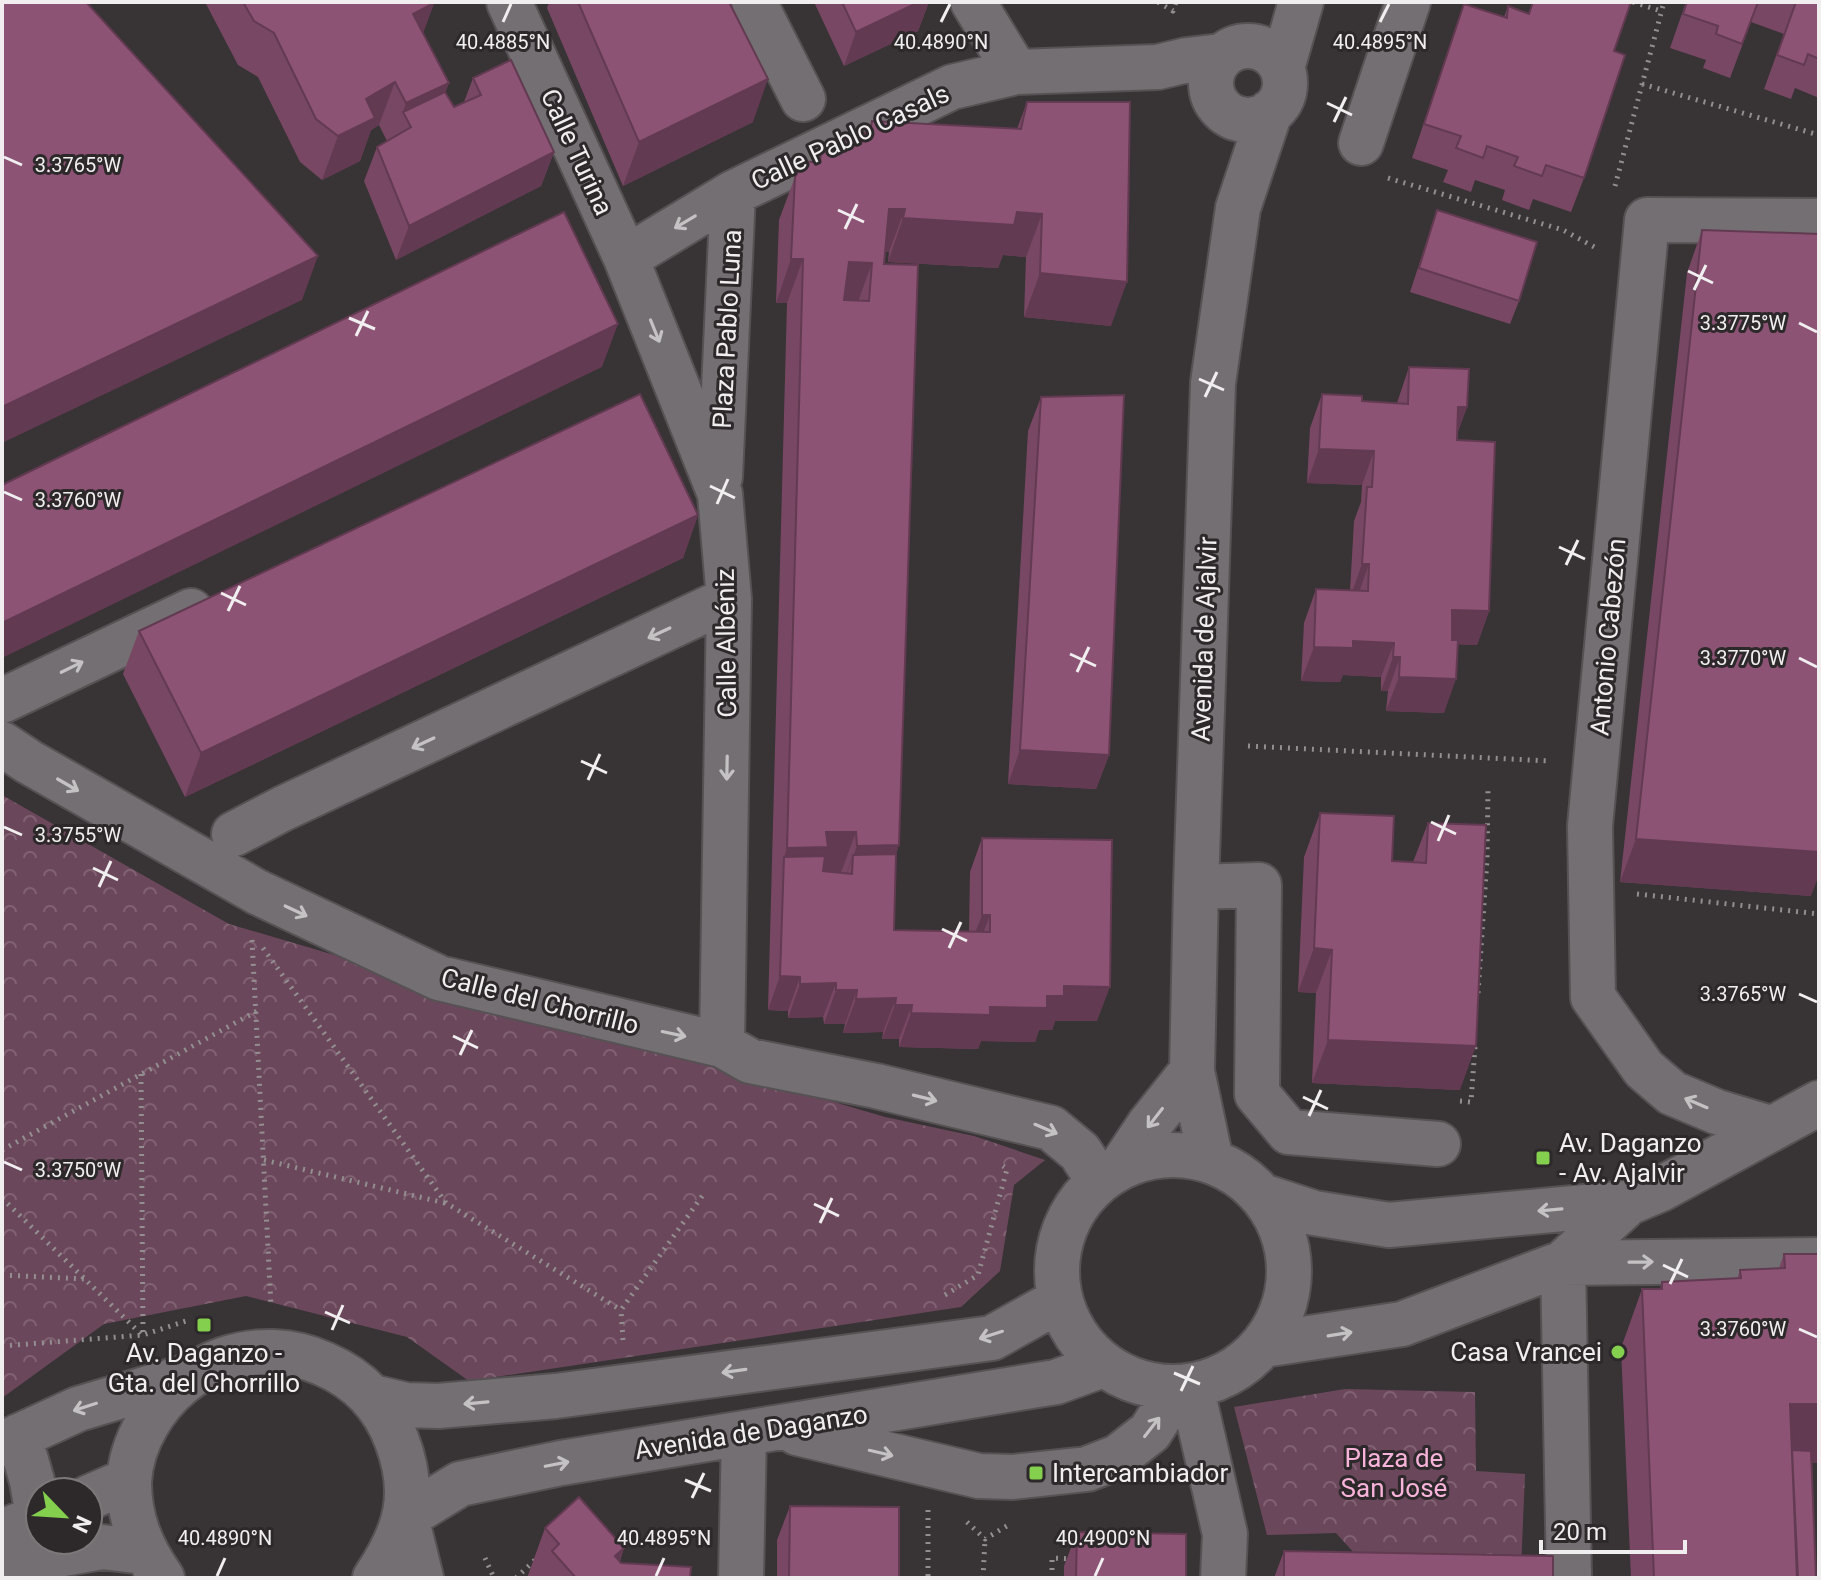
<svg xmlns="http://www.w3.org/2000/svg" width="1821" height="1580" viewBox="0 0 1821 1580" font-family="Roboto,sans-serif">
<style>
.park{fill:url(#park-crowns)}
.lines{fill:none;stroke-linecap:round;stroke-linejoin:round}
.minor-casing{stroke:#565254;stroke-width:48}
.path{stroke:#938f91;stroke-width:5;stroke-dasharray:2 6;stroke-linecap:butt}
.minor{stroke:#746f72;stroke-width:44}
.wall{fill:#784764}
.shaded-wall{fill:#623a51}
.building{fill:#8c5374;stroke:#623a51;stroke-width:2;fill-rule:evenodd}
.oneway{stroke:#c5c2c4}
.ticks{fill:none;stroke:#f1eef0;stroke-width:3}
.poi-dot{fill:#84cf4d;stroke:#2d292b;stroke-width:3}
.labels{text-anchor:middle;dominant-baseline:central;stroke-width:6;stroke-linejoin:round;paint-order:stroke}
.street-label{font-size:26px;fill:#f1eef0;stroke:#2d292b}
.poi-label{font-size:26px;fill:#f1eef0;stroke:#2d292b;text-anchor:start}
.park-label{font-size:26px;fill:#f8b3da;stroke:#2d292b}
.ticks-label{font-size:20px;text-anchor:middle;fill:#f1eef0;stroke:#2d292b;stroke-width:6;stroke-linejoin:round;paint-order:stroke}
</style>
<defs>
<pattern id="park-crowns" width="20" height="18" patternUnits="userSpaceOnUse" patternTransform="scale(2)"><rect width="20" height="18" fill="#6b475b"/><path d="M2 6a3 3 0 1 1 6 0M12 15a3 3 0 1 1 6 0" fill="none" stroke="#816273"/></pattern>
</defs>
<rect width="100%" height="100%" fill="#383335"/>
<path class="park" d="M2,795L229,924L885,1117L974,1136L1045,1160L1014,1185L1000,1271L961,1307L469,1381L407,1337L246,1296L104,1324L2,1398Z
M1345,1389L1475,1392L1476,1471L1525,1474L1521,1569L1364,1564L1336,1533L1267,1535L1234,1407Z"/>
<g class="lines">
<g class="minor-casing">
<path id="minor" d="M509,2L626,258L720,494L729,599L722,1045
M754,2L803,99
M973,2L1016,72
M1211 83a37 37 0 1 1 74 0a37 37 0 1 1-74 0Z
M1282,68L1301,2
M1361,143L1408,2
M733,193L952,87L1016,72L1158,67L1187,60L1221,56
M626,258L733,193L720,477
M2,701L191,611
M2,744L29,762L257,892L439,978L722,1045L750,1061L876,1086L1051,1128L1080,1152L1098,1180
M234,834L284,808L729,599
M1196,887L1259,885L1257,1094L1289,1132L1438,1144
M1770,1128L1717,1112L1672,1093L1644,1069L1593,997L1590,826L1647,220L1819,221
M1057 1271a116 116 0 1 1 232 0a116 116 0 1 1-232 0Z
M1211,1161L1192,1071L1196,887L1213,383L1238,208L1270,112
M1121,1167L1149,1125L1192,1071
M1262,1196L1314,1213L1389,1225L1628,1203
M1263,1345L1402,1324L1563,1263L1628,1203L1661,1189L1819,1103
M1191,1386L1225,1534L1223,1578
M372,1397L406,1405L438,1406L556,1396L992,1338L1060,1300
M797,1433L979,1476L1013,1477L1087,1469L1118,1457L1150,1432L1178,1388
M19,1436L32,1481L38,1517
M2,1444L78,1409L185,1377
M88,1498L129,1480
M406,1517L460,1484L561,1463L1056,1382L1103,1365
M406,1517L421,1578
M2,1532L40,1516
M2,1568L52,1556L102,1547L144,1552
M162,1578C141,1548 129,1519 129,1482C130,1462 137,1441 147,1424C182,1362 258,1334 324,1364C359,1379 384,1405 397,1441C417,1494 406,1532 375,1578
M741,1578L744,1433
M1569,1578L1563,1263L1819,1260"/>
</g>
<path class="path" d="M1158,2L1173,11L1176,2
M1633,2L1661,11
M1642,84L1819,135
M1388,178L1563,230L1598,249
M1615,186L1664,2
M1248,746L1550,761
M1637,894L1819,914
M252,940L271,1306
M263,948L446,1203L621,1310
M1478,993L1487,859L1488,788
M141,1074L143,1335
M1460,1101L1471,1102L1475,1047
M2,1150L257,1011
M264,1160L445,1203
M2,1198L142,1335
M2,1275L85,1279
M945,1295L978,1275L1007,1169L1003,1166
M623,1340L621,1310L705,1192
M2,1346L143,1335L186,1321
M928,1510V1578
M967,1522L985,1539L1010,1524
M485,1558L494,1578
M516,1578L537,1558
M983,1578L985,1539
M1052,1578V1558L1074,1559"/>
<use href="#minor" class="minor"/>
</g>
<path class="wall" d="M205,2H433L434,3L423,33L449,83L445,92L454,107L464,102L473,78L554,152L541,186L396,260L364,181L377,147L387,141L379,125L371,130L360,161L322,180L300,162L258,77L238,65Z
M549,2H729L753,122L623,186L547,8Z
M814,2H929L918,31L844,66Z
M1686,2H1819V98L1795,88L1791,99L1764,89L1784,34L1751,22L1730,78L1703,68L1706,60L1670,48Z
M1464,4L1504,17L1508,6L1614,51L1584,178L1571,212L1533,199L1529,210L1502,200L1505,190L1475,180L1471,192L1443,182L1448,170L1412,158Z
M1027,102L1111,326L1024,317L1026,257L1003,255L998,268L888,262L889,252H885L884,264L899,845L896,854L894,930L969,931L970,872L982,838L1097,1021H1055L1052,1030H1039L1035,1042L981,1041L978,1049L899,1047V1039H882L883,1032L843,1033L845,1024H824L823,1017L788,1018V1011L768,1010L787,303H776L779,220L795,177L816,163L821,150L838,152L842,139L852,141L855,132L867,133L872,121L1017,129Z
M1437,210L1519,301L1510,324L1410,292Z
M1702,230L1811,896L1620,882L1687,273Z
M1409,367L1467,407L1457,434V440L1489,611L1477,645L1457,644L1444,713L1386,711L1388,691H1381V677L1343,675L1340,682L1301,681L1304,623L1316,589L1350,591L1354,521L1361,502L1362,485L1307,483L1310,428L1322,394L1362,401L1397,403Z
M1041,397L1109,755L1096,789L1008,784L1028,431Z
M698,515L683,558L185,797L123,674L139,631Z
M1320,813L1392,861L1413,862L1428,823L1460,1090L1312,1083L1316,993L1298,992L1304,857Z
M1784,1254H1819V1463L1812,1462L1816,1578H1631L1621,1348L1642,1289H1660L1662,1282L1737,1279L1740,1270L1779,1268Z
M790,1506L899,1578H777V1540Z
M545,1528L624,1548L620,1561L621,1563L690,1578H527Z
M1077,1532L1186,1578H1064V1566Z
M1284,1551L1553,1578H1274Z"/>
<path class="shaded-wall" d="M919,2H929L918,31L844,66L856,32Z
M434,3L418,47L413,14Z
M768,79L753,122L623,186L639,142Z
M395,82L379,125L371,130L360,161L322,180L338,136L366,99Z
M449,83L433,126L411,127L403,112L406,103Z
M554,152L541,186L396,260L409,226Z
M889,209H905L889,252H873Z
M1017,212L1042,214L1026,257L1003,255L998,268L888,262L903,218Z
M318,256L302,300L2,443V407Z
M791,259H803L787,303H776Z
M849,262L872,263L856,307L833,305Z
M1040,273L1127,282L1111,326L1024,317Z
M618,324L602,367L2,658V623Z
M1458,407H1467L1454,442Z
M1319,449L1374,451L1362,485L1307,483Z
M698,515L683,558L185,797L201,753Z
M1362,564H1369L1357,598H1350Z
M1452,610L1489,611L1477,645L1440,644Z
M1353,641L1394,643L1381,677L1343,675L1340,682L1301,681L1314,647Z
M1393,657H1400L1388,691H1381Z
M1399,677L1456,679L1444,713L1386,711Z
M1020,750L1109,755L1096,789L1008,784Z
M826,832H856L840,875H818L784,857L787,848Z
M1636,839L1819,852V875L1811,896L1620,882Z
M899,845L883,888L852,874L853,855L841,889L857,846Z
M982,915H990L977,949H969Z
M1314,948L1332,950L1316,993L1298,992Z
M780,976L800,977L788,1011L768,1010Z
M836,983L823,1017L788,1018L800,984Z
M1064,986L1110,987L1097,1021H1055L1052,1030H1039L1035,1042L981,1041L978,1049L899,1047L911,1013L990,1007L1047,996Z
M836,990H857L845,1024H824Z
M896,998L883,1032L843,1033L856,999Z
M895,1005H912L899,1039H882Z
M1328,1040L1476,1046L1460,1090L1312,1083Z
M1790,1404H1819V1463L1774,1462Z
M624,1548L613,1578L615,1556Z"/>
<path class="building" d="M2,2H86L318,256L2,407Z
M243,2H433L434,3L413,14L449,83L406,103L395,82L366,99L375,118L338,136L316,119L274,33L254,21Z
M578,2H729L768,79L639,142Z
M842,2H919L856,32Z
M1533,2H1631L1614,51L1625,55L1584,178L1546,165L1542,176L1514,166L1518,157L1487,146L1483,158L1456,148L1461,136L1424,124L1464,4L1507,18L1508,6L1529,14Z
M1687,2H1758L1742,44L1716,34L1718,26L1683,14Z
M1796,2H1819V59L1808,54L1804,65L1777,55Z
M511,60L554,152L409,226L377,147L411,127L403,112L445,92L454,107L481,95L473,78Z
M1027,102H1130L1127,282L1040,273L1042,214L1017,212L1014,225L903,218L905,209H889L884,264L918,265L899,845L857,846L856,832H826L828,847L787,848L803,259H791L795,177L804,161L820,163L821,150L840,152L842,139L854,141L855,132L870,133L872,121L1021,129ZM849,262L872,263L869,301L844,300Z
M1437,210L1537,242L1519,301L1419,268Z
M564,212L618,324L2,623V485Z
M1702,230L1819,234V852L1636,839Z
M1409,367L1469,369L1467,407H1458L1457,440L1495,442L1489,611L1452,610V640H1458L1456,679L1399,677L1400,657H1393L1394,643L1353,641V648L1314,647L1316,589L1368,591L1369,564H1362L1367,487H1372L1374,451L1319,449L1322,394L1362,396V401L1408,404Z
M640,394L698,515L201,753L139,631Z
M1124,395L1109,755L1020,750L1041,397Z
M1320,813L1394,816L1392,861L1426,863L1428,823L1486,825L1476,1046L1328,1040L1332,950L1314,948Z
M982,838L1112,840L1110,987L1064,986V996H1047V1008L990,1007V1015L911,1013L912,1005H895L896,998L856,999L857,990H836V983L800,984V977L780,976L784,857L825,856L823,871L852,874L853,855L896,854L894,930L990,932V915H982Z
M1784,1254H1819V1404H1790L1797,1578H1654L1642,1289H1662V1282L1741,1278L1740,1270L1785,1268Z
M1792,1450L1811,1451L1816,1578H1798Z
M579,1497L624,1548L615,1556L621,1563L691,1567L690,1578H576L552,1551L559,1544L545,1528Z
M790,1506L899,1507V1578H789Z
M1077,1532L1186,1534V1578H1076Z
M1284,1551L1553,1556V1578H1284Z"/>
<defs><path id="oneway-shaft" d="M-6 0H5M1.5-3L5.5 0L1.5 3" fill="none" stroke-width="1.6" stroke-linecap="round" stroke-linejoin="round" transform="scale(2)"/></defs>
<g class="oneway">
<use href="#oneway-shaft" transform="translate(685 222) rotate(149)"/>
<use href="#oneway-shaft" transform="translate(655 331) rotate(68)"/>
<use href="#oneway-shaft" transform="translate(659 633) rotate(155)"/>
<use href="#oneway-shaft" transform="translate(72 667) rotate(-26)"/>
<use href="#oneway-shaft" transform="translate(423 743) rotate(155)"/>
<use href="#oneway-shaft" transform="translate(727 768) rotate(91)"/>
<use href="#oneway-shaft" transform="translate(68 785) rotate(30)"/>
<use href="#oneway-shaft" transform="translate(296 911) rotate(25)"/>
<use href="#oneway-shaft" transform="translate(674 1034) rotate(12)"/>
<use href="#oneway-shaft" transform="translate(925 1098) rotate(14)"/>
<use href="#oneway-shaft" transform="translate(1696 1103) rotate(-157)"/>
<use href="#oneway-shaft" transform="translate(1155 1118) rotate(128)"/>
<use href="#oneway-shaft" transform="translate(1046 1129) rotate(23)"/>
<use href="#oneway-shaft" transform="translate(1550 1210) rotate(175)"/>
<use href="#oneway-shaft" transform="translate(1641 1262) rotate(-1)"/>
<use href="#oneway-shaft" transform="translate(1340 1334) rotate(-9)"/>
<use href="#oneway-shaft" transform="translate(991 1335) rotate(162)"/>
<use href="#oneway-shaft" transform="translate(734 1371) rotate(172)"/>
<use href="#oneway-shaft" transform="translate(476 1403) rotate(175)"/>
<use href="#oneway-shaft" transform="translate(85 1407) rotate(162)"/>
<use href="#oneway-shaft" transform="translate(1152 1427) rotate(-52)"/>
<use href="#oneway-shaft" transform="translate(881 1453) rotate(13)"/>
<use href="#oneway-shaft" transform="translate(557 1464) rotate(-11)"/>
</g>
<path class="ticks" d="M503,22L511,4M941,22L950,4M1380,22L1389,4M1327,103L1352,115M1334,122L1346,97M4,157L22,165M838,210L864,222M845,229L857,204M1688,271L1713,283M1694,290L1706,265M349,318L375,329M1799,323L1817,332M356,336L368,311M1199,379L1224,390M1205,397L1217,372M710,486L735,498M4,492L22,500M717,504L728,479M1559,547L1585,559M1566,565L1578,540M221,593L246,605M228,611L240,586M1070,654L1096,666M1799,658L1817,667M1077,672L1089,647M581,761L607,773M588,780L600,754M1431,822L1456,834M4,827L22,835M1438,841L1449,815M93,868L118,880M99,887L111,861M942,929L967,941M949,948L961,922M1799,994L1817,1002M453,1036L478,1048M460,1055L472,1030M1303,1097L1328,1109M1309,1116L1321,1090M4,1162L22,1170M814,1204L839,1216M820,1223L832,1198M1663,1265L1688,1277M1670,1284L1682,1259M325,1312L350,1323M1799,1329L1817,1337M332,1330L343,1305M1174,1373L1200,1384M1181,1391L1193,1366M685,1480L711,1491M692,1498L704,1473M217,1576L225,1558M656,1576L664,1558M1095,1576L1103,1558"/>
<g class="poi-dot">
<rect x="1535" y="1150" width="16" height="16" rx="4"/>
<rect x="196" y="1317" width="16" height="16" rx="4"/>
<circle cx="1618" cy="1352" r="8"/>
<rect x="1028" y="1465" width="16" height="16" rx="4"/>
</g>
<g class="labels">
<g class="street-label">
<text transform="translate(850 137) rotate(-25)">Calle Pablo Casals</text>
<text transform="translate(577 152) rotate(65)">Calle Turina</text>
<text transform="translate(727 329) rotate(-87)">Plaza Pablo Luna</text>
<text transform="translate(1608 637) rotate(-85)">Antonio Cabezón</text>
<text transform="translate(1204 639) rotate(-88)">Avenida de Ajalvir</text>
<text transform="translate(726 643) rotate(-91)">Calle Albéniz</text>
<text transform="translate(540 1001) rotate(14)">Calle del Chorrillo</text>
<text transform="translate(751 1432) rotate(-9)">Avenida de Daganzo</text>
</g>
<g class="poi-label">
<text x="1559" y="1143">Av. Daganzo<tspan x="1559" dy="30">- Av. Ajalvir</tspan></text>
<text x="1602" y="1352" text-anchor="end">Casa Vrancei</text>
<text x="204" y="1353" text-anchor="middle">Av. Daganzo -<tspan x="204" dy="30">Gta. del Chorrillo</tspan></text>
<text x="1052" y="1473">Intercambiador</text>
</g>
<g class="park-label">
<text x="1394" y="1458">Plaza de<tspan x="1394" dy="30">San José</tspan></text>
</g>
</g>
<g class="ticks-label">
<text x="503" y="49">40.4885°N</text>
<text x="941" y="49">40.4890°N</text>
<text x="1380" y="49">40.4895°N</text>
<text x="78" y="172">3.3765°W</text>
<text x="1743" y="330">3.3775°W</text>
<text x="78" y="507">3.3760°W</text>
<text x="1743" y="665">3.3770°W</text>
<text x="78" y="842">3.3755°W</text>
<text x="1743" y="1001">3.3765°W</text>
<text x="78" y="1177">3.3750°W</text>
<text x="1743" y="1336">3.3760°W</text>
<text x="225" y="1545">40.4890°N</text>
<text x="664" y="1545">40.4895°N</text>
<text x="1103" y="1545">40.4900°N</text>
</g>
<rect width="1821" height="1580" fill="none" stroke="#f1eef0" stroke-width="8"/>
<g transform="translate(64 1516) rotate(115)"><circle r="38" fill="#2d292b" stroke="#7b787a" stroke-width="2"/>
<path d="M0-6L14 30L0 20L-14 30Z" fill="#84cf4d"/>
<text y="-12" font-size="22" font-weight="bold" text-anchor="middle" fill="#f1eef0">N</text>
</g>
<path d="M1541 1540v12h144v-12" fill="none" stroke="#f1eef0" stroke-width="4"/>
<text x="1553" y="1540" font-size="24" fill="#f1eef0" stroke="#2d292b" stroke-width="6" paint-order="stroke">20 m</text>
</svg>
